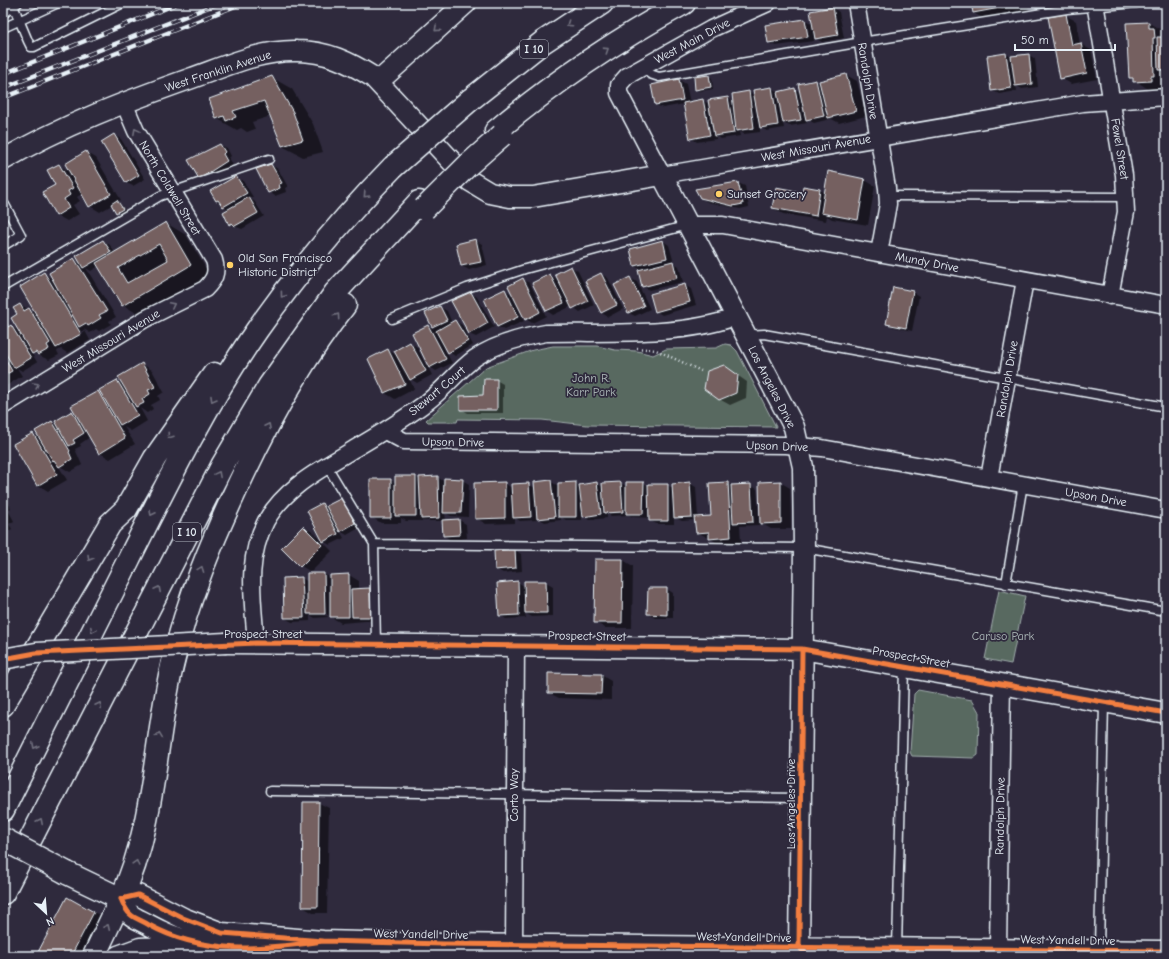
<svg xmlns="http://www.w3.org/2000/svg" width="1169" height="959" viewBox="0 0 1169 959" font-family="'Comic Neue',sans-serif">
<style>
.green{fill:#596960;stroke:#a0adac}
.shadow{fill:#0007;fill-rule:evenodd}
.building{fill:#746161;stroke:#e8f1f8;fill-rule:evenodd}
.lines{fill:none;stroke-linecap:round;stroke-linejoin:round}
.service-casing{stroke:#e8f1f8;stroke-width:11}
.minor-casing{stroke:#e8f1f8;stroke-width:19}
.tertiary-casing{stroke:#e8f1f8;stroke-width:23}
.secondary-casing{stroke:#e8f1f8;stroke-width:25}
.motorway-casing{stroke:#e8f1f8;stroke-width:25}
.path{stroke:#e8f1f8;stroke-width:2.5;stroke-dasharray:1 3;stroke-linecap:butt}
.service{stroke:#2f2a3d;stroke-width:8}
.minor{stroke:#2f2a3d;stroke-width:16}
.tertiary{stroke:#2f2a3d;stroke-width:20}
.secondary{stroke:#2f2a3d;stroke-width:22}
.motorway{stroke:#2f2a3d;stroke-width:22}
.rail-casing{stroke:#e8f1f8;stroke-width:4.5}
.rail{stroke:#2f2a3d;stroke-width:3;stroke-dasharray:9;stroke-linecap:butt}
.tertiary-bridge-casing{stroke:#e8f1f8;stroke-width:23;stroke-linecap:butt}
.secondary-bridge-casing{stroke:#e8f1f8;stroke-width:25;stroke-linecap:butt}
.motorway-bridge-casing{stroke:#e8f1f8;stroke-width:25;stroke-linecap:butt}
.tertiary-bridge{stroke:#2f2a3d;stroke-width:20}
.secondary-bridge{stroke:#2f2a3d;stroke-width:22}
.motorway-bridge{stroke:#2f2a3d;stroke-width:22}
.cycleway-casing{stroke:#2f2a3d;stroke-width:8}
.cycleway{stroke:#f27e40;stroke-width:5}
.oneway{stroke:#70707e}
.poi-dot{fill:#ffd166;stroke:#2f2a3d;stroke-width:1.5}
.labels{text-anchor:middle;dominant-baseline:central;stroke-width:3.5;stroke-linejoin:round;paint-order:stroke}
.shield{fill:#2f2a3d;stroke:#b0b5c0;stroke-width:1}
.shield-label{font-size:11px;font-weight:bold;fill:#e8f1f8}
.street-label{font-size:12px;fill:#e8f1f8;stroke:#2f2a3d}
.poi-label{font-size:12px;fill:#e8f1f8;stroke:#2f2a3d;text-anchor:start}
.park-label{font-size:12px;fill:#afbbbb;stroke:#2f2a3d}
</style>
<rect width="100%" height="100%" fill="#2f2a3d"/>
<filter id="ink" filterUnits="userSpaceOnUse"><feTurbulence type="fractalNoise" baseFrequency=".025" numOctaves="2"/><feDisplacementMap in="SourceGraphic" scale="8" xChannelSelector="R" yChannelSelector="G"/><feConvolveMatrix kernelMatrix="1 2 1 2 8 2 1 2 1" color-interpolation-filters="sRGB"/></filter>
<g filter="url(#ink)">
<path class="green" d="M725,344L731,345L737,351L776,427L587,425L542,420L458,419L457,422H428L426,420L486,367L533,350L553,346H597L615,350L637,351L653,355L666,349L716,348Z
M999,590L1025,596L1011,664L985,659Z
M918,690L972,700L979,712L978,755L974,758L912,756L910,752L914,694Z"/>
<path class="shadow" d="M972,3H1028L1029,12L987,21L974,13Z
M833,8L839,12L844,38L822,42L814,37V41L776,46L769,43L805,20L813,24Z
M1065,15L1076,21L1080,44L1091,50L1097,79L1071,84L1061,78Z
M1149,23L1163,31V34L1166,36L1165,89H1148L1130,77Z
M1006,54L1013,58L1029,55L1035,59L1038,87L1022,89L1016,85L1017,91L999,94L992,90Z
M846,75L857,81L866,116L839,123L830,118V119L814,123L806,119L807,123L790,126L783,123L784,128L767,131L760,127V132L744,134L739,131L740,136L721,139L716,136V139L697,142L691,138L684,104L663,108L656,105L653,85L679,80L686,84L690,103L703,101L710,104L728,98L733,102V95L749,92L755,96L771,88L778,92L795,89L801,93L815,81L821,84L820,81Z
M709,76L712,78L713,89L699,91L696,89Z
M271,77L292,89L313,124L323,152L303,157L282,146L271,116L252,122L255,129L247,132L241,128L237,130L216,118Z
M114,135L121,139L145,179L133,186L126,183Z
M220,145L227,148L231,156L229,158L233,165L206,182L200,178L190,160Z
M86,152L96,158L121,200L118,201L125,210L120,214L112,205L100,212L90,206L83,193L77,197L80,201L73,205L79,214L67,221L56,215L58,165L70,172Z
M271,165L278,169L288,187L285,188L286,192L275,196L269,192Z
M829,173L865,180L875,186L868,225L832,219L827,216L826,221L783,214L773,208L820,190L825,193Z
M236,177L243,181L253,197L250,198L255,202L264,216L242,229L229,224V210L217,201L212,192Z
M738,183L745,186L749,207L740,209L708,202L701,198L697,189Z
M166,223L186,235L211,277L143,317L123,305L99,266L91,271L86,268L116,317L109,321L111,324L99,331L96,329L90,333L84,329L90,340L67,353L61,349L57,351L59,355L49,360L31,352L37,362L22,371L17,368L22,376L6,386L3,384V327L7,325L20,331L18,315L20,305L37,313L44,274L53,279L74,260L82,264L103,241L110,245L115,253ZM84,330L85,332L61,346V344Z
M475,240L482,244L487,265L469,270L462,266L457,245Z
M663,241L669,245L674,263L679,266L683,282L649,290L643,286L642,270L635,266Z
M571,267L578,271L594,305L580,312L572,306L553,315L547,311L533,283L550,275L559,280Z
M601,274L608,278L623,309L608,317L602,313Z
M630,278L637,282L650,309L635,316L629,313Z
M523,280L530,283L546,316L532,323L526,319L523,314L521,315L524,321L504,330L498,327L505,290L514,295Z
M685,285L691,289L696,305L662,315L656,311Z
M912,292L919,296L912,331L894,327L888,324Z
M471,293L477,297L494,327L476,337L469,334Z
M440,307L447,311L452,323L455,321L462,325L473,345L455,356L449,352L446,347L444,348L452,363L436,371L427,365L432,375L417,383L409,378L414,389L395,399L385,393L369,359L388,350L398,356L410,343L417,347L426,365L428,364L413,333L428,326L434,329L426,314Z
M142,364L152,370L164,392L158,396L160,400L151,405L153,409L147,413L140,408L147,421L131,431L124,427L135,444L110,459L100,453L90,437L80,444L81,446L75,449L82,465L70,472L58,465L67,480L48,491L38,485L33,434L41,439L52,422L59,426L72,412L78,416L97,392L104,396L117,381L125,385Z
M724,366L747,382L746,398L730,405L719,399Z
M496,380L503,384V413H468L461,409L484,396Z
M396,477H416L420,480L437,477L445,482L462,480L469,484L468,517L451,516L445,513L446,521L459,520L466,524L467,538L451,540L444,536L443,521H406L401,518V523H381L371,517L391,480L396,483Z
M551,482L559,486L575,483L579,486L597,483L603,487L621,483L627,487L644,483L649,486L667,485L673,488L689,483L696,487L698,518L712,517L727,483L733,486L750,485L757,489L759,519H761L780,482L790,488L791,529H771L759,522V525L740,526L741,542L720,544L697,532L696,520L682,521L674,517V524H657L650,521V518L633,517L629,515L611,516L607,513V518L590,520L582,515V520H566L561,517V520L545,522L537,517V520L520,521L515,518V523L486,524L476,518L504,483L512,488L529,484L535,488Z
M3,493L11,508L8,510L14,521L9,524L12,529L3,534Z
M342,499L348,503L361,527L347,535L340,531L344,538L330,545L323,541L322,504L327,507Z
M304,527L314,533L332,551L311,572L301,566L283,548Z
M515,550L521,554L522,571L503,573L496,569Z
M623,560L633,566L632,628H605L595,622Z
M308,574H324L331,578L349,575L359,581V590L370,589L376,593L378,620L341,623L321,611L320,613L329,617L315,618L310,615V621L292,622L285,618L284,579L302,578L308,582Z
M518,582L525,587L546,582L553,586V616L532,617L525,613L526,618L506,619L500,615Z
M667,589L673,593V618H655L648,614Z
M601,675L611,681V700L559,698L549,693Z
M319,803L329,808L327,913H313L303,907Z
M94,912L114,924L97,956H37Z"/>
<path class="building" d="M971,3H1016V5L973,13Z
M833,7L838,35L815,39L810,11Z
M1066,14L1072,45L1081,43L1087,73L1060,79L1048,17Z
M805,19L808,37L768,43L765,25Z
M1149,22V28H1154L1155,38H1153L1154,76H1151V81L1133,82V78H1129L1126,23Z
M1157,37H1166V70H1158Z
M1006,53L1011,88L991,91L987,56Z
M1029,54L1032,84L1015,86L1011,56Z
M846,74L856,111L828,118L819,81Z
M709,75L711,87L695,90L694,77Z
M272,76L293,112L303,140L282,146L264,101L233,111L236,117L226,121L224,116L216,119L209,99Z
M679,79L683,100L655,105L651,85Z
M816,80L824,116L806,120L798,84Z
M772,87L778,125L760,128L753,90Z
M795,88L801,120L783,123L777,92Z
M749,91L754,128L736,131L732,94Z
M728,97L734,133L714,136L708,100Z
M703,99L710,135L690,139L683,103Z
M114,134L139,175L126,183L101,142Z
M220,144L225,152L223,154L227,161L199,179L188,160Z
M86,151L111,194L89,207L65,164Z
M59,164L73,188L68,191L70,195L64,199L69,208L56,216L42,192L55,185L47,170Z
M271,164L282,183L279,184L280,188L268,193L256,169Z
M828,171L865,179L858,220L821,213Z
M236,176L247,193L223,207L218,200L216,201L210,191Z
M738,182L743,204L733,206L700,198L695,189Z
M803,186L820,189L816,216L772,208L776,187L802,192Z
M249,197L258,213L235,226L232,223L229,225L223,212Z
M117,200L123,209L116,213L111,204Z
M166,222L191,265L122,306L96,263ZM159,244L168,260L127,283L118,268Z
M476,239L481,262L461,266L456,244Z
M103,240L111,252L83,268L76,256Z
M663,240L667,258L634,266L630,249Z
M74,258L107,311L99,315L101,318L88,326L86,323L79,327L49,273Z
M673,261L677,278L642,287L638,270Z
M571,266L588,301L572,309L555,274Z
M44,272L81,334L56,348L20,287Z
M601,273L617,305L601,313L585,281Z
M550,274L564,303L546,311L532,283Z
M630,277L644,306L628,313L614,285Z
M523,278L540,312L525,320L508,286Z
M685,284L690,302L655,312L650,294Z
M893,287L913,291L906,328L886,324Z
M505,289L518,317L497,327L484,299Z
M471,292L488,323L469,334L451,301Z
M20,304L24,311L29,308L50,343L47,345L49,349L38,355L36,352L32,354L11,318L17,314L13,308Z
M440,306L447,320L432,327L425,313Z
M455,320L468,341L448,353L436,331Z
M7,324L8,327L11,325L31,358L14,368L3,349V326Z
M428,325L446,359L429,368L412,333Z
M410,342L426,371L410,380L394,351Z
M388,349L405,384L384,393L368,359Z
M3,354L12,371L3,376Z
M142,363L155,387L148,390L150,394L142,399L144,403L136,407L118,377Z
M724,365L738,375L736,393L719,400L704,389L707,371Z
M484,379H497V410H460V396L483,395Z
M117,380L138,415L120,425L99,390Z
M98,391L125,438L99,454L71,406Z
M72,411L84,433L73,440L75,443L69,446L55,421Z
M52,421L70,451L69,452L72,459L59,467L54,460L53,461L35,431Z
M33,433L57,474L37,486L13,444Z
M395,476H416V516H395Z
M438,476L439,518L421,519L419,477Z
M444,478L463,479L461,513H443Z
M370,479H391V518H370Z
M551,480L555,517L537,519L534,482Z
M781,481V523L760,524L759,482Z
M505,482V518L475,519L474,483Z
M576,482V517H558V483Z
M597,482L601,514L583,517L579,485Z
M621,482L623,512L604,513L602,483Z
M626,482H644L643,514H626Z
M690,482L692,517L674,518L672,484Z
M728,482L731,537L709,539V532L696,533L694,517L711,516L709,483Z
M529,483L531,517L513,518L511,484Z
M648,484H668V521H649Z
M751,484L753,522L733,523L731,485Z
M342,498L355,523L340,532L326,506Z
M322,503L338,534L323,542L307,511Z
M459,519L460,535L443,536L442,520Z
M303,526L322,545L300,567L281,548Z
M515,549L516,568L495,570L494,551Z
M595,559H623L622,623H594Z
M307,573H324L325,614H307Z
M349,574V617H330V575Z
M302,577L304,618H284L283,578Z
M518,581L519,615L499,616L497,583Z
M524,581H546L547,613H525Z
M370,588L371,617H352L351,589Z
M648,588H667V615L647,614Z
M548,673L602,674L601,694L548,693Z
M303,802H319L318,907H302Z
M67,897L94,912L71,956H36Z"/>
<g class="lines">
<g class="service-casing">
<path id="service" d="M12,3L28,41L31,47H34L123,3
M3,14L18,3
M3,28L58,3
M644,67L650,74L659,77L862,42L1067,9L1137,3
M888,196L1126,197
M3,206L5,205L21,235L3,246
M3,287L160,196L269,159
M392,319L467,288L525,269L688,225
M747,335L764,334L1166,407
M327,466L374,544L376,644
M374,544L804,548L1166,611
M1006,584L1023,484
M270,791L801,798
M897,948L904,667
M1099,950L1104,702
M349,956V943
M412,956V944"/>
</g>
<g class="minor-casing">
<path id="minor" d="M768,3L711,29L627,76L619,85V93L662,175L1083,103L1166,97
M856,3L887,188L888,204L879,253
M1095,3L1124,175L1126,212L1110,296
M688,225H723L1166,305
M3,406L145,319L205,289C214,280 218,273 214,260L136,131L124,103
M385,431L404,441L786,445L822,448L1166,510
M989,478L1025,280
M256,643C253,600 245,561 266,521C286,486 322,469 354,449C378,435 401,421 423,405C442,392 456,372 475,358C495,344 523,337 546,333C605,332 680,337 735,317
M514,945L516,645
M998,949L1002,683"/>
</g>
<g class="tertiary-casing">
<path id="tertiary" d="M378,82L466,3
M3,160C63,125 127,101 192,78C226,66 261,50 297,51C326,51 349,62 373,77L470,181L490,193L510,197H533L662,175L794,427L803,467L804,548L799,947
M226,643L802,649L1166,713
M323,941C264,950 203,955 149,925C143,921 135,919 130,914C126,911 123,903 121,899L138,895L183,918L222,933L323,941L444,944L1166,951
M118,956L140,948L189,946"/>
</g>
<g class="secondary-casing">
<path id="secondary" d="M67,873L121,899L94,956"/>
</g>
<g class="motorway-casing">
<path id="motorway" d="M470,100L543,42L602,3
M496,131C554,82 618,39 684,3
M3,705L110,524L126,509L155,458L214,374
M3,810C45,726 87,642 129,559C168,481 207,402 257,330C298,272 343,218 393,167
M3,893L223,464L269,386L335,293L419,202
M121,899C155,826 154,744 172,666C187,599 214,536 244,473C272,414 305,356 345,305"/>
</g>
<path class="path" d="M637,348L656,350L701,371"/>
<use href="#service" class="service"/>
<use href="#minor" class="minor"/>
<use href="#tertiary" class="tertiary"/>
<use href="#secondary" class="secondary"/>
<use href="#motorway" class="motorway"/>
<g class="rail-casing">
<path id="rail" d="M3,74L179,3
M3,88L219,3
M3,98L243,3"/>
</g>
<use href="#rail" class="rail"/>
<g class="tertiary-bridge-casing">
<path id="tertiary-bridge" d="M3,659L36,653L226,643"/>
</g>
<g class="secondary-bridge-casing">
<path id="secondary-bridge" d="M3,839L67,873"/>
</g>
<g class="motorway-bridge-casing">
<path id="motorway-bridge" d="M393,167L470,100
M424,209L467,166L502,135"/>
</g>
<use href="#tertiary-bridge" class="tertiary-bridge"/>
<use href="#secondary-bridge" class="secondary-bridge"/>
<use href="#motorway-bridge" class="motorway-bridge"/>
<g class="cycleway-casing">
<path id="cycleway" d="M802,649L799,947L808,956
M3,659L36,653L256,643L802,649L1166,713
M323,941C264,950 203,955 149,925C143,921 135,919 130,914C126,911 123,903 121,899L138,895L183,918L222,933L323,941L444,944L1166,951"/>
</g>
<use href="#cycleway" class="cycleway"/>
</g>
<defs><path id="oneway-chevron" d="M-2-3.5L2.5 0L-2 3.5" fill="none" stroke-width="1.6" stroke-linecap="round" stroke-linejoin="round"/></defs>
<g class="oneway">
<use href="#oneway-chevron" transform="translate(569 24) rotate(146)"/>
<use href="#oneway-chevron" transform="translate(437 29) rotate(138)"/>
<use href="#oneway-chevron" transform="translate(606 50) rotate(-33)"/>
<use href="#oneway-chevron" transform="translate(136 131) rotate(-118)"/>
<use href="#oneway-chevron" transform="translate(366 195) rotate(134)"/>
<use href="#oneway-chevron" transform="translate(283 295) rotate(127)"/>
<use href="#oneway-chevron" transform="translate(172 305) rotate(-27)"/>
<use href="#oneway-chevron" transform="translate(337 316) rotate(-55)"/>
<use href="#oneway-chevron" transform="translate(36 385) rotate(-31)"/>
<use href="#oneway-chevron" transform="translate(213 399) rotate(120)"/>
<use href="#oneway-chevron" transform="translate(268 426) rotate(-63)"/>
<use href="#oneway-chevron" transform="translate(170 436) rotate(124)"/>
<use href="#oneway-chevron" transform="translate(218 474) rotate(-62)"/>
<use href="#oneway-chevron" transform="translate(152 513) rotate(117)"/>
<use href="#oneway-chevron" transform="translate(90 558) rotate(121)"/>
<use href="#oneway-chevron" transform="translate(201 569) rotate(-69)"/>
<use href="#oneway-chevron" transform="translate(158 589) rotate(-63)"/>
<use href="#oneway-chevron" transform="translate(93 630) rotate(117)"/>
<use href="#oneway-chevron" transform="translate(99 705) rotate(-63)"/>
<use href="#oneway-chevron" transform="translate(159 735) rotate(-82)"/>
<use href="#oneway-chevron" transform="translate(35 746) rotate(117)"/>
<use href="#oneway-chevron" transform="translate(40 821) rotate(-63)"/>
<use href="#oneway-chevron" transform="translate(136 863) rotate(-73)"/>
<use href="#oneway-chevron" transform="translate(107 927) rotate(-65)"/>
</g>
</g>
<g class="poi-dot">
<circle cx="719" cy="194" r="4"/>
<circle cx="230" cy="265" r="4"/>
</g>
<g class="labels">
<g class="shield">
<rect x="520" y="40" width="28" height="18" rx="3"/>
<rect x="173" y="523" width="28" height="18" rx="3"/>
</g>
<g class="shield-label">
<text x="534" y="49">I 10</text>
<text x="187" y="532">I 10</text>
</g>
<g class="street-label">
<text transform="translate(692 41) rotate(-28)">West Main Drive</text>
<text transform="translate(218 71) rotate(-18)">West Franklin Avenue</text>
<text transform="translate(868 81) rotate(81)">Randolph Drive</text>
<text transform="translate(816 148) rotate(-10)">West Missouri Avenue</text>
<text transform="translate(1120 149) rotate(81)">Fewel Street</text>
<text transform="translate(170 188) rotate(59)">North Coldwell Street</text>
<text transform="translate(927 262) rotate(11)">Mundy Drive</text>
<text transform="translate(111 341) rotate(-31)">West Missouri Avenue</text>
<text transform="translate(1007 379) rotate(-80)">Randolph Drive</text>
<text transform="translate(772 387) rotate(63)">Los Angeles Drive</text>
<text transform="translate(437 391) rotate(-40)">Stewart Court</text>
<text transform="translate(453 442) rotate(1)">Upson Drive</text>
<text transform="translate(777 446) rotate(2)">Upson Drive</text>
<text transform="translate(1096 497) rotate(10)">Upson Drive</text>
<text x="263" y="634">Prospect Street</text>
<text transform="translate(587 636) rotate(1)">Prospect Street</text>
<text transform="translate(911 657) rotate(10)">Prospect Street</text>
<text transform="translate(514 795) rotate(-90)">Corto Way</text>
<text transform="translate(791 804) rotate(-90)">Los Angeles Drive</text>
<text transform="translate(1000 816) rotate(-89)">Randolph Drive</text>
<text transform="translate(421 934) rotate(1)">West Yandell Drive</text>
<text transform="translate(744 937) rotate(1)">West Yandell Drive</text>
<text transform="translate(1068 940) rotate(1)">West Yandell Drive</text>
</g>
<g class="poi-label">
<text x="727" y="194">Sunset Grocery</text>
<text x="238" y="258">Old San Francisco<tspan x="238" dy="14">Historic District</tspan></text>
</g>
<g class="park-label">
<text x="591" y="378">John R.<tspan x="591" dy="14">Karr Park</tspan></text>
<text x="1003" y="636">Caruso Park</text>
</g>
</g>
<rect width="1169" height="959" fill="none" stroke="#2f2a3d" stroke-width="16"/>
<rect x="8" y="8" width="1153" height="943" fill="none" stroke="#e8f1f8" stroke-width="1.5" filter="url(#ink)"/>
<g transform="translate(46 913) rotate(154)" stroke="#2f2a3d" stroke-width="3" paint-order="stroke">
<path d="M0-3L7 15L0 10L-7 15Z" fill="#e8f1f8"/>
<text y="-6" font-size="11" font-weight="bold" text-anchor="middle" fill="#e8f1f8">N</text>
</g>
<path d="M1015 44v6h100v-6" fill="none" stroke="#e8f1f8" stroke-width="2"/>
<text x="1021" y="44" font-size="12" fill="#e8f1f8" stroke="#2f2a3d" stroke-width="3" paint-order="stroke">50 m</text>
</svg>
